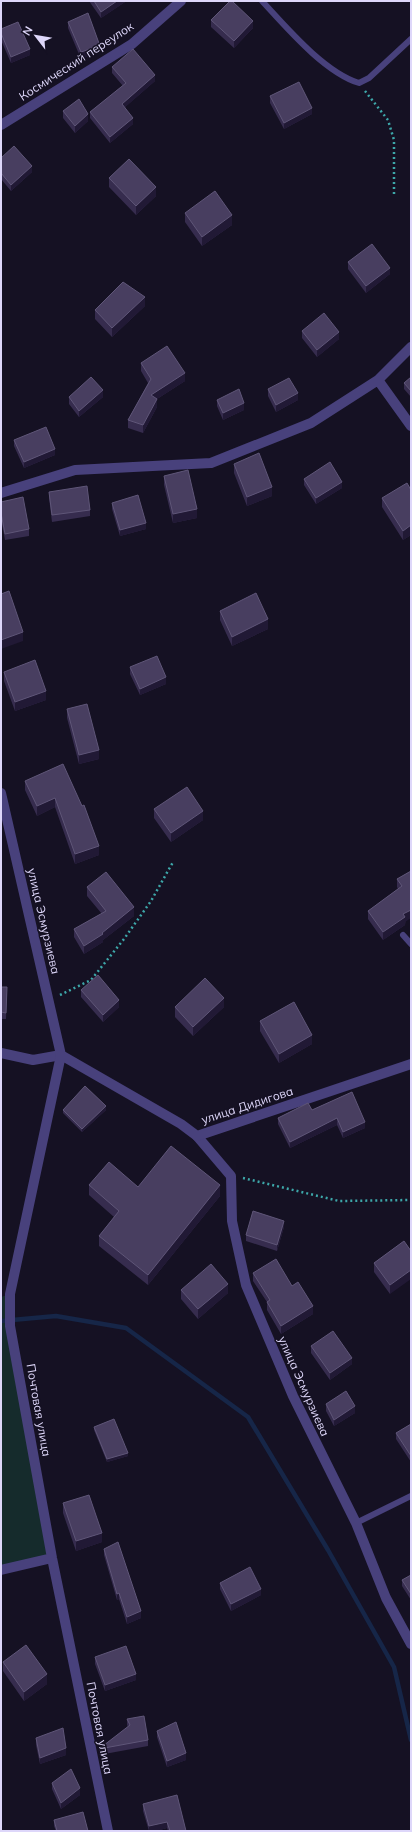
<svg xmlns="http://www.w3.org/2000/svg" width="412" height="1832" viewBox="0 0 412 1832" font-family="Mulish,sans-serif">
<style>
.green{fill:#152b2c}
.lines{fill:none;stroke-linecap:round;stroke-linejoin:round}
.stream{stroke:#162648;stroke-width:4.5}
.path{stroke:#3da7a9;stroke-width:2.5;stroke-dasharray:2 3;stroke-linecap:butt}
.service{stroke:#48417c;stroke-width:6}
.minor{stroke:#48417c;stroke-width:10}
.tertiary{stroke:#48417c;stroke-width:10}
.wall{fill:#362c4e}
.shaded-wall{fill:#211935}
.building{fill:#483e60;stroke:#5f5678}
.labels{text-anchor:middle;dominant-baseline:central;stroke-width:3;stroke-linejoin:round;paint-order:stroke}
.street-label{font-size:12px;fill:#ded7fa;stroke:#151123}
</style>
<rect width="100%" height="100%" fill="#151123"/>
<path class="green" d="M10,1294L9,1311L52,1558L1,1570V1297Z"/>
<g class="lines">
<path class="stream" d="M1,1321L56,1316L126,1328L248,1417L328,1550L394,1667L411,1740"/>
<path class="path" d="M365,91L388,120L394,140V195
M60,995L91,980L124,939L151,901L173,862
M243,1178L339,1201L411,1200"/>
<path class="service" d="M262,1C287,28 324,72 359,83L369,78L411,39
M403,935L411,944
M356,1523L411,1496"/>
<path class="minor" d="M1,125L132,44L181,1
M378,380L411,426
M1,493L75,470L211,463L311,423L378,380L411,347
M1,1053L33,1060L61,1055
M197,1136L231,1176L232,1221L246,1285L293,1396L356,1523L386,1598L411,1644"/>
<path class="tertiary" d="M1,793L61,1055L10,1294V1326L52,1558L108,1831
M61,1055L181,1124L197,1136L411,1064
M1,1570L52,1558"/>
</g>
<path class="wall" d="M89,1H125V2L101,18Z
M211,20L253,28L234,48L211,27Z
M68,22L100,52L81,59L68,28Z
M1,29L30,55L11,63L1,40Z
M112,67L155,81L125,107L133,124L110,143L90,118V112L123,86L112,73Z
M270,96L312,114L284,129L270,103Z
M63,111L88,121L75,133L63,118Z
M1,158L32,172L11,191L1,179Z
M109,178L156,196L136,215L109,187Z
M185,213L232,225L202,246L185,222Z
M348,262L390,274L366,293L348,269Z
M145,306L112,337L95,319V310Z
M302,331L339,339L317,357L302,338Z
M141,363L185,381L157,399V407L143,433L128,428V420L148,383L141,371Z
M411,377V397L404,389V383Z
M268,389L298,400L276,412L268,396Z
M69,397H103L79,417L69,404Z
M217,400L244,410L223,420L217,406Z
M14,440L55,455L24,468L14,446Z
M234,464L272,496L247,506L234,473Z
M164,476L197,518L173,523L164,485Z
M304,479L342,488L316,504L304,485Z
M411,490V535L403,540L382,507V498Z
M49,492L90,510V516L52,522L49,498Z
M1,502L29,529V536L5,540L1,519Z
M112,503L146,529L120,536L112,509Z
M220,611L268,629L232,646L220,620Z
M130,667L166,684L140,695L130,674Z
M4,672L46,700L15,711L4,681Z
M67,709L99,759L79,764L67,718Z
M25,781L82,806L99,855L75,864L55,807L37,816L25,790Z
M154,809L203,820L171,842L154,818Z
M411,871L405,925L383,940L368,919V911L398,889L397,887V879Z
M87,887L134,916L103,940V942L84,954L74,937V929L102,914L87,896Z
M1,987L7,994L6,1019H1Z
M81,990L119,1007L103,1022L81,997Z
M175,1007H224L193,1036L175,1017Z
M260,1021L312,1044L279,1063L260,1031Z
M63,1110H106L82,1132L63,1113Z
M312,1110L365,1128L343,1138L337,1125L290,1148L278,1124V1118Z
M89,1185L138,1187L220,1196L148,1285L99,1246V1236L114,1217L89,1195Z
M284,1227L277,1251L246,1241V1235Z
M404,1241L390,1294L374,1272V1263Z
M253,1273L292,1286L313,1314L281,1334L267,1310V1302L253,1281Z
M181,1290L228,1293L198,1319L181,1299Z
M311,1346L352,1364L330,1380L311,1353Z
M326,1404L355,1413L334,1426L326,1411Z
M411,1424V1462L396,1439V1433Z
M94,1427L128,1456L107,1462L94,1430Z
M63,1503L102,1542L76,1551L63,1513Z
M104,1549L141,1618L127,1624L119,1599L117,1600L104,1555Z
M411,1575V1600L402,1586V1580Z
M220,1583L261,1595L231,1611L220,1589Z
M95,1657L136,1680L105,1691L95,1664Z
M3,1662L47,1684L24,1701L3,1671Z
M127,1719L148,1740V1746L99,1755V1749L128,1727L127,1725Z
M157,1731L186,1760L167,1767L157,1737Z
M36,1738L66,1755L40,1764L36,1745Z
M52,1783L80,1795L61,1809L52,1789Z
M143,1804L186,1831H168L167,1828L156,1831H149L143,1811Z
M54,1820L88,1831H56L54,1826Z"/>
<path class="shaded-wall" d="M117,1H125V2L101,18V12Z
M253,21V28L234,48V41Z
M100,46V52L81,59V52Z
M30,49V55L11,63V57Z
M155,75V81L122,110V104Z
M312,108V114L284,129V123Z
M88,114V121L75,133V126Z
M133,118V124L110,143V137Z
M32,166V172L11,191V185Z
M156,187V196L136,215V206Z
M232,215V225L202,246V237Z
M390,268V274L366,293V286Z
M145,297V306L112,337V328Z
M339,332V339L317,357V350Z
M185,373V381L157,399V407L143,433V425L151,395Z
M103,390V397L79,417V411Z
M298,393V400L276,412V405Z
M244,403V410L223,420V413Z
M55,449V455L24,468V462Z
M342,482V488L316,504V498Z
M272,487V496L247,506V497Z
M197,509V518L173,523V514Z
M146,523V529L120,536V530Z
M411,525V535L403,540V531Z
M268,619V629L232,646V637Z
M23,632V641L1,649V640Z
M166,677V684L140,695V689Z
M46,691V700L15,711V702Z
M99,750V759L79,764V755Z
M55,798V807L37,816V806Z
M203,811V820L171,842V833Z
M99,846V855L75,864V854Z
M134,907V916L103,940V942L84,954V946Z
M411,910V918L405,922V925L383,940V932L403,914Z
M224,998V1007L193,1036V1027Z
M119,1000V1007L103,1022V1015Z
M312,1035V1044L279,1063V1054Z
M106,1106V1110L82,1132V1129Z
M337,1118V1125L290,1148V1142Z
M365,1122V1128L343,1138V1132Z
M220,1185V1196L148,1285V1275Z
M284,1221V1227L277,1251V1245Z
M411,1270V1279L390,1294V1285Z
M228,1284V1293L198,1319V1309Z
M313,1306V1314L281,1334V1326Z
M352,1358V1364L330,1380V1373Z
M355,1406V1413L334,1426V1420Z
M128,1453V1456L107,1462V1459Z
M102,1533V1542L76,1551V1541Z
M261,1589V1595L231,1611V1604Z
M119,1593V1599L117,1600V1594Z
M141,1611V1618L127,1624V1617Z
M47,1674V1684L24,1701V1692Z
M136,1674V1680L105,1691V1685Z
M66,1748V1755L40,1764V1758Z
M186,1753V1760L167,1767V1761Z
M80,1788V1795L61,1809V1803Z
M167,1822V1828L156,1831H149V1826Z"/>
<path class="building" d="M94,1H117L101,12Z
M230,1H232L253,21L234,41L211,20Z
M88,13L100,46L81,52L68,22Z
M18,22L30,49L11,57L1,33V29Z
M133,49L155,75L122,104L133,118L110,137L90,112L126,83L112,67Z
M299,82L312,108L284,123L270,96Z
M79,99L88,114L75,126L63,111Z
M14,146L32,166L11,185L1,173V158Z
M129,159L156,187L136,206L109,178Z
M215,191L232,215L202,237L185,213Z
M372,244L390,268L366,286L348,262Z
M123,282L145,297L112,328L95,310Z
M324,313L339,332L317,350L302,331Z
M167,346L185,373L151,395L157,399L143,425L128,420L151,379L141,363Z
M91,377L103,390L79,411L69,397Z
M411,377V391L404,383Z
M289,378L298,393L276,405L268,389Z
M239,389L244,403L223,413L217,400Z
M46,427L55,449L24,462L14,440Z
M259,453L272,487L247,497L234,464Z
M330,462L342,482L316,498L304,479Z
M188,470L197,509L173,514L164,476Z
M407,483L411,490V525L403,531L382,498Z
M87,486L90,510L52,515L49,492Z
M138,495L146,523L120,530L112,503Z
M23,497L29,529L5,534L1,513V502Z
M9,591L23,632L1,640V594Z
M256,593L268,619L232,637L220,611Z
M157,656L166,677L140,689L130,667Z
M35,660L46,691L15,702L4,672Z
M87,704L99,750L79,755L67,709Z
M63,764L82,806L84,805L99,846L75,854L55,798L37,806L25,781Z
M187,787L203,811L171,833L154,809Z
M411,871V910L403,914L405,917L383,932L368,911L402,886L397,879Z
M106,872L134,907L102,933L103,934L84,946L74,929L106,911L87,887Z
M98,975L119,1000L103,1015L81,990Z
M205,978L224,998L193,1027L175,1007Z
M1,987H7L6,1013L1,1012Z
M294,1002L312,1035L279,1054L260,1021Z
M85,1086L106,1106L82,1129L63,1110Z
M352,1092L365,1122L343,1132L337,1118L290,1142L278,1118L308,1103L312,1110Z
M171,1146L220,1185L148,1275L99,1236L119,1211L89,1185L109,1162L138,1187Z
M253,1211L284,1221L277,1245L246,1235Z
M404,1241L411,1251V1270L390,1285L374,1263Z
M276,1259L292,1286L298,1282L313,1306L281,1326L267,1302L270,1300L253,1273Z
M211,1264L228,1284L198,1309L181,1290Z
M333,1331L352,1358L330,1373L311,1346Z
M346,1391L355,1406L334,1420L326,1404Z
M114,1419L128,1453L107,1459L94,1427Z
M411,1424V1456L396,1433Z
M89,1495L102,1533L76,1541L63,1503Z
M118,1542L141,1611L127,1617L119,1593L117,1594L104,1549Z
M250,1567L261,1589L231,1604L220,1583Z
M411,1575V1594L402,1580Z
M26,1645L47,1674L24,1692L3,1662Z
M126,1646L136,1674L105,1685L95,1657Z
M144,1716L148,1740L99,1749L130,1725L127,1719Z
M176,1722L186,1753L167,1761L157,1731Z
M63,1728L66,1748L40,1758L36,1738Z
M71,1769L80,1788L61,1803L52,1783Z
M177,1795L186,1831H170L167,1822L149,1826L143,1804Z
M83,1812L88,1831H57L54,1820Z"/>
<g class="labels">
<g class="street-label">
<text transform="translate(76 61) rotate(-33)">Космический переулок</text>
<text transform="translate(44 921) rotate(77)">улица Эсмурзиева</text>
<text transform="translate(247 1105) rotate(-18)">улица Дидигова</text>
<text transform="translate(304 1386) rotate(66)">улица Эсмурзиева</text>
<text transform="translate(39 1410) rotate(80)">Почтовая улица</text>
<text transform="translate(100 1728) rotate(79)">Почтовая улица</text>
</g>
</g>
<rect width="412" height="1832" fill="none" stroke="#ded7fa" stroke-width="4"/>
<g transform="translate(36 36) rotate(301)" stroke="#151123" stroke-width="3" paint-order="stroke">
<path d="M0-3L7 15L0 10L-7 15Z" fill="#ded7fa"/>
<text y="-6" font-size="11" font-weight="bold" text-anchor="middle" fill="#ded7fa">N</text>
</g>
</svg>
